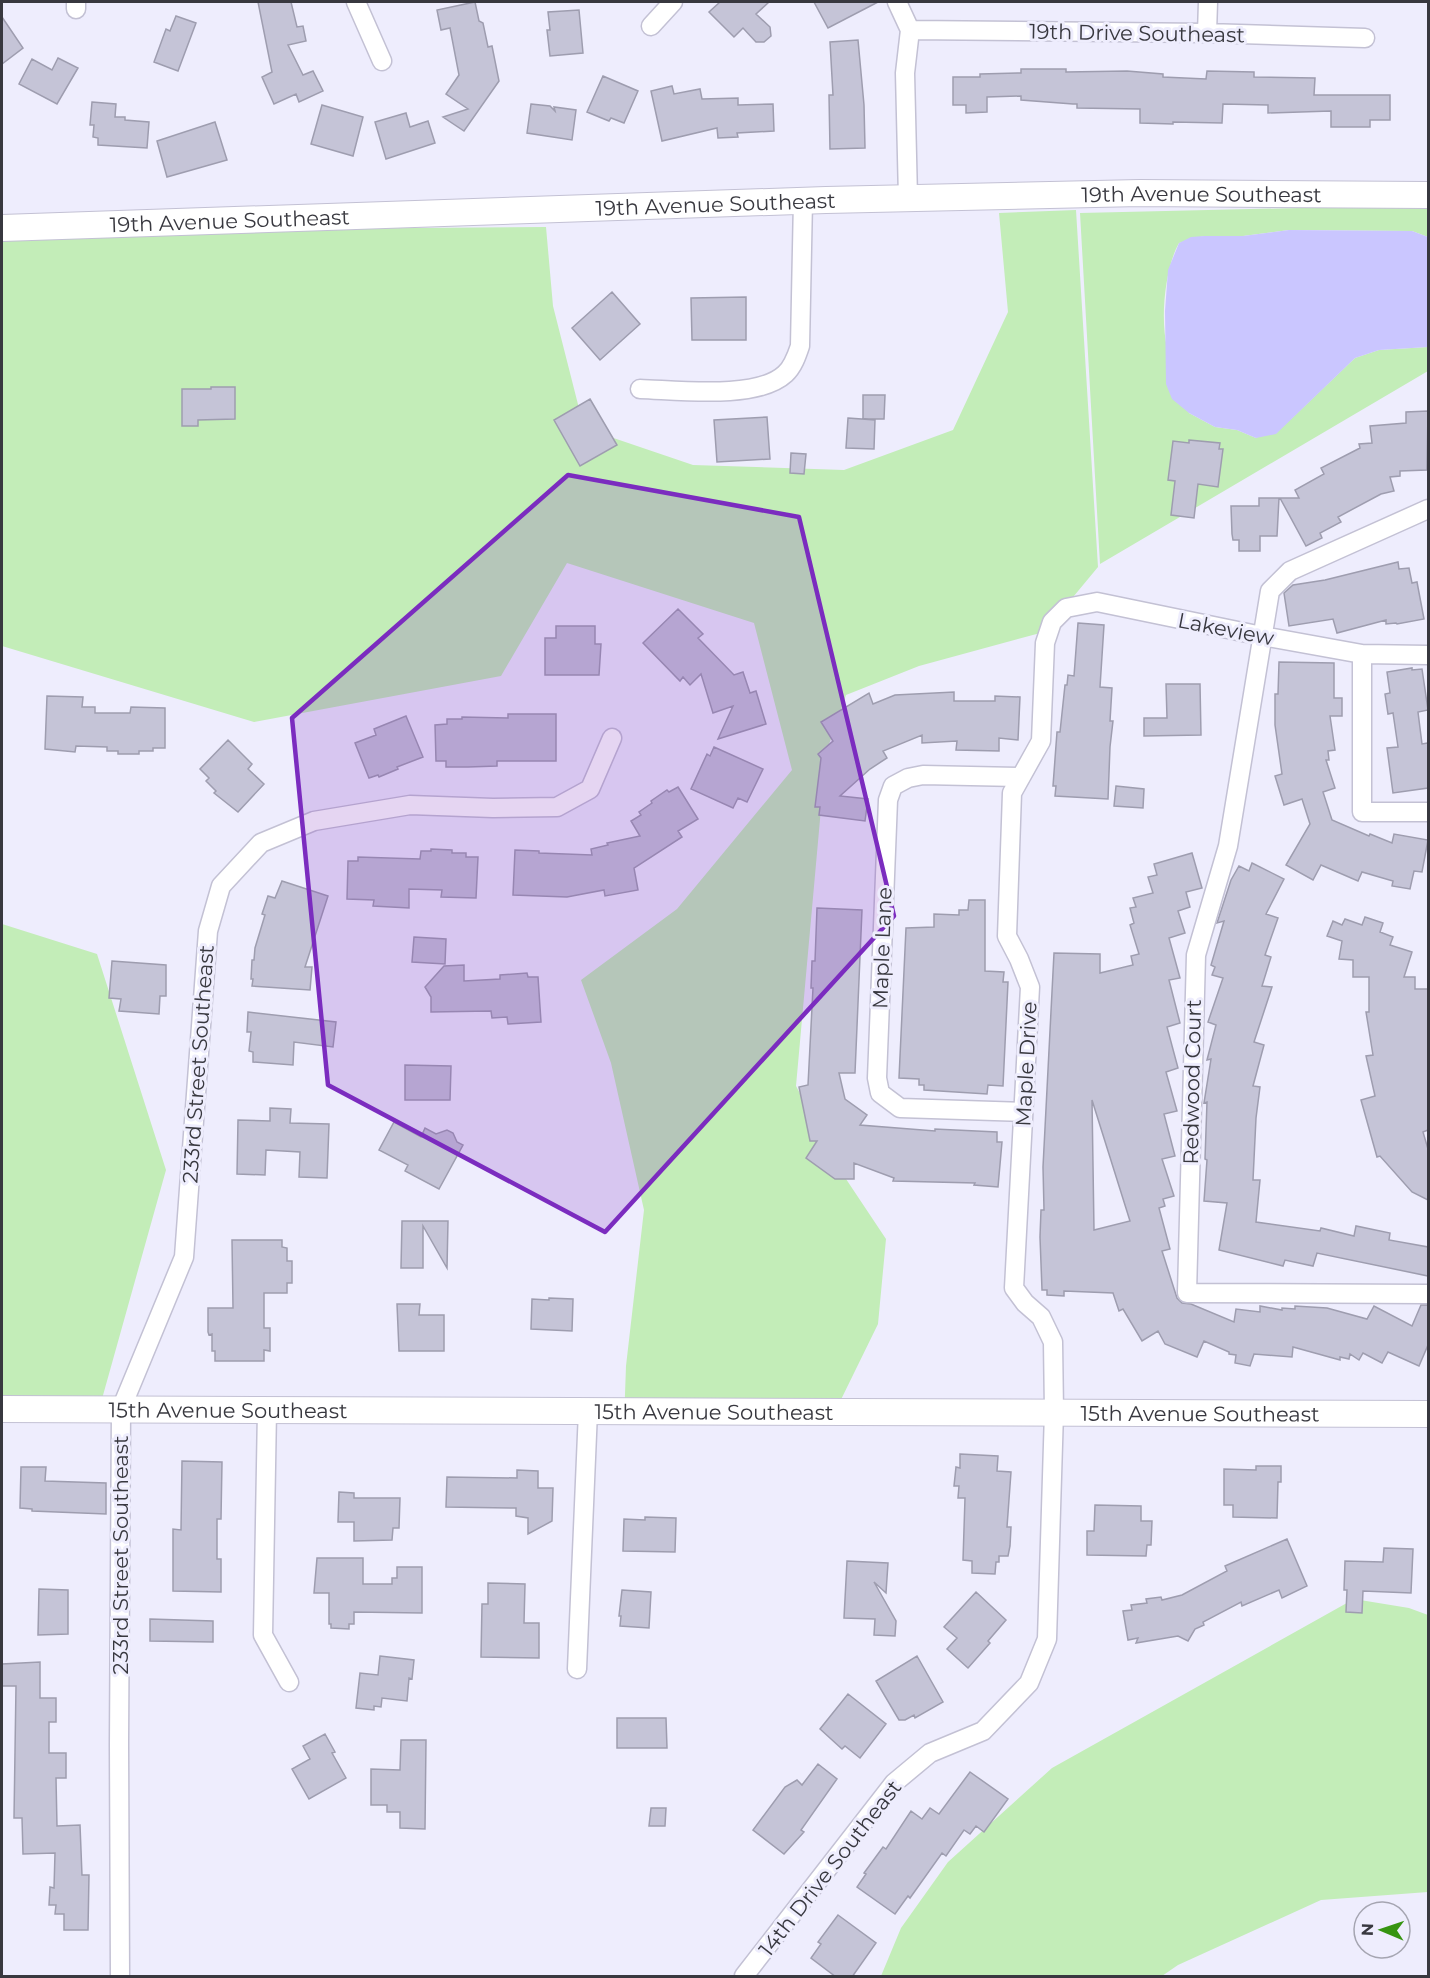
<svg xmlns="http://www.w3.org/2000/svg" width="1430" height="1978" viewBox="0 0 1430 1978" font-family="Montserrat,sans-serif">
<style>
.green{fill:#c3edb8}
.water{fill:#cac6ff}
.building{fill:#c5c4d7;stroke:#9e9daf;stroke-width:1.5;fill-rule:evenodd}
.lines{fill:none;stroke-linecap:round;stroke-linejoin:round}
.street-casing{stroke:#c3c1d4;stroke-width:21}
.secondary-casing{stroke:#c3c1d4;stroke-width:28}
.street{stroke:#fff;stroke-width:18}
.secondary{stroke:#fff;stroke-width:26}
.marked{fill:#7b2cbf;fill-opacity:0.2;stroke:#7b2cbf;stroke-width:4.5;stroke-linejoin:round}
.labels{text-anchor:middle;dominant-baseline:central;stroke-width:6;stroke-linejoin:round;paint-order:stroke}
.street-label{font-size:21px;fill:#38383f;stroke:#eeedfd}
</style>
<rect width="100%" height="100%" fill="#eeedfd"/>
<path class="green" d="M1428,205V237L1412,231L1289,230L1243,236H1204L1179,243C1165,268 1160,318 1167,347C1173,369 1182,391 1189,413L1215,427L1237,430L1256,438L1291,419L1355,358L1379,350L1428,347V371L1100,564L1080,213Z
M1076,210L1098,567L1044,632L919,666L846,695L826,753L796,1086L842,1173L886,1239L878,1324L831,1420L624,1422L626,1366L644,1210L611,1063L581,980L677,909L792,770L754,623L567,563L501,676L254,722L2,646V231L546,227L553,306L584,428L693,465L844,470L953,430L1008,312L999,213Z
M2,924L97,954L166,1170L100,1406H2Z
M1354,1599L1409,1608L1428,1615V1892L1321,1900L1178,1965L1162,1976H881L901,1928L948,1862L1052,1768Z"/>
<path class="water" d="M1289,230L1412,231L1428,237V347L1379,350L1355,358L1276,434L1256,438L1237,430L1215,427L1189,413L1172,399L1166,384L1165,311L1168,270L1179,243L1191,237L1204,236H1243Z"/>
<path class="building" d="M258,2H291L297,27L303,26L306,41L288,45L303,75L313,71L323,91L299,102L296,94L274,104L262,77L272,72Z
M475,2L479,21L483,23L488,47L492,46L499,81L464,131L443,117L468,109L446,94L459,75L450,28L441,30L437,10Z
M720,2H769L756,14L770,27L771,36L764,42H756L743,28L734,37L709,12Z
M814,2H878L828,28Z
M579,10L583,53L550,56L547,30H550L548,12Z
M176,16L196,23L178,71L154,62L166,29L170,31Z
M2,17L23,48L2,64Z
M858,40L864,105L865,148L830,149L829,95H833L830,42Z
M58,58L78,68L57,104L19,84L32,59L52,70Z
M1021,69H1066V72L1127,71L1163,74V77L1206,79L1207,71L1254,72V77L1315,78L1314,95H1390V120H1370V127H1331V111L1268,113V105L1223,104L1222,123L1173,122V124L1140,123V109L1077,108V104H1073L1021,100V96L987,97V112L966,113V105H953V77H980V74L1021,73Z
M603,76L638,91L624,123L611,118L609,121L587,112Z
M672,86L674,94L700,89L702,99L738,98V105L773,104L774,131L737,133L738,137L718,138L717,128L662,141L651,91Z
M92,102L116,104L115,117H125V120L149,122L147,148L98,145V138L93,137L94,125H90Z
M531,104L550,106L555,111L554,107L576,110L572,140L527,133Z
M322,105L363,117L353,156L311,144Z
M406,113L410,127L428,121L435,143L386,159L375,122Z
M215,122L227,160L167,177L157,141Z
M612,292L640,324L600,360L572,328Z
M746,297V340H692L691,298Z
M211,387H235V419L198,420V426H182V389H211Z
M863,395H885L884,419H863Z
M590,399L617,445L580,466L554,420Z
M1428,411L1427,470L1400,471V476L1390,477L1394,491L1381,494L1338,517L1341,522L1320,533L1322,538L1306,546L1280,498H1299L1295,490L1324,474L1321,468L1360,448L1359,444L1372,443L1370,426L1406,423V412Z
M767,417L770,459L717,462L714,420Z
M848,418L875,420L874,449L846,448Z
M1189,440L1220,443L1219,449H1223L1218,487L1198,484L1194,518L1171,515L1175,481L1168,480L1173,441L1189,443Z
M791,453L806,454L804,474L790,473Z
M1259,498H1279L1277,536H1260V551H1239V540H1233L1232,534L1231,506H1259Z
M1398,562L1399,569L1409,568L1412,583L1417,582L1424,619L1397,624L1396,623L1386,624V620L1337,633L1333,619L1289,626L1284,593L1293,585L1325,580Z
M678,609L703,634L698,638L734,675L743,672L750,693L756,691L766,724L718,739L733,706L713,713L701,674L690,685L683,677L680,681L643,643Z
M1078,623L1104,625L1100,687L1112,688L1110,721H1113L1110,747L1108,799L1055,796L1056,786H1053L1057,732H1060L1065,685H1067L1068,675L1074,676Z
M556,626H595V644H601L599,675H545V638H556Z
M1279,662L1334,663V698H1342V716H1330L1335,750L1328,751L1329,760H1326L1335,788L1323,792L1332,820L1369,836L1370,834L1392,843L1394,834L1428,840L1422,872L1414,871L1410,889L1392,886L1393,881L1362,872L1358,881L1321,865L1313,880L1286,865L1310,824L1302,799L1284,805L1275,776L1282,774L1275,725V694H1278Z
M1412,668V670L1422,669L1428,710L1418,712L1422,744L1428,743V788L1393,793L1387,748L1398,747L1393,713L1388,714L1385,694L1390,693L1387,672Z
M1166,684H1200L1201,735L1144,736V718H1167Z
M954,692V701H995V696L1020,697L1018,740L999,738V751L956,750L957,741L922,743V735L883,751L887,758L870,769L840,796L868,799L865,821L819,815L820,807H815L821,758L818,754L833,741L821,722L869,693L873,704L895,695Z
M47,696L83,697L82,707H95V713H130L131,707L165,708V748H153V751H139V754H118V751H107V747L76,746L75,752L45,749Z
M508,714H556V761H497V766L468,767H446V761H436L435,725L447,724V719H462V717L508,718Z
M406,716L423,757L397,767L398,769L379,777L378,775L369,778L355,743L376,735L374,729Z
M228,740L252,764L248,769L264,784L238,812L214,793L216,791L206,781L209,778L200,769Z
M714,747L763,769L747,802L738,798L733,808L691,789L707,754L710,756Z
M1116,786L1144,789L1143,808L1114,806Z
M678,787L698,819L678,831L682,837L634,868L638,890L605,896L604,890L567,897L513,895L515,850L539,851V853L592,855L591,849L608,845L607,843L640,836L631,821L641,815L639,812L652,803L651,801L667,790L669,792Z
M431,849L452,850V853H466V857H478L476,898L441,897L442,890L409,889V908L373,906L374,900L347,899L348,861H358V857L420,859L421,851H431Z
M1192,853L1202,888L1186,892L1190,907L1178,911L1185,933L1169,938L1180,978L1169,980L1180,1023L1167,1027L1178,1068L1166,1072L1177,1111L1164,1114L1175,1156L1162,1159L1174,1196L1163,1199L1165,1206L1159,1208L1170,1249L1162,1251L1177,1298L1182,1303L1191,1304L1234,1322L1236,1309L1260,1312V1306L1282,1310V1308L1295,1309V1306L1327,1308L1367,1319L1374,1306L1412,1326L1421,1305H1428V1345L1419,1366L1388,1352L1382,1363L1363,1353L1359,1360L1350,1354L1349,1359L1340,1357V1360L1293,1347L1292,1357L1254,1354L1250,1366L1235,1363L1236,1355L1229,1354V1352L1204,1341L1197,1357L1165,1344L1158,1331L1142,1341L1123,1309L1119,1311L1113,1293L1064,1291V1296L1047,1295V1290H1042L1040,1237L1041,1210H1044L1043,1167L1054,953L1100,954V973L1133,965L1131,956L1139,954L1130,925L1134,923L1130,908L1136,907L1133,898L1153,893L1148,877L1157,875L1154,864ZM1092,1100L1130,1221L1094,1230Z
M1252,863L1284,879L1266,914L1278,918L1265,955L1271,957L1262,986L1272,987L1254,1042L1264,1045L1253,1086L1260,1087L1256,1118L1253,1180H1260L1256,1222L1320,1231L1321,1228L1354,1236L1356,1226L1390,1233L1389,1240L1428,1247V1276L1317,1253L1313,1266L1285,1260L1283,1266L1219,1250L1227,1203L1204,1201L1207,1160L1205,1159L1207,1102L1204,1103L1211,1059L1207,1060L1216,1025L1208,1022L1223,978L1212,975L1215,967L1211,965L1224,921L1217,923L1231,880L1239,866L1249,871Z
M282,881L328,896L305,967H312L310,990L252,986L253,979H251L252,960H254L255,948L265,915L262,914L268,896L275,898Z
M969,900H985V971L1004,972L1003,982H1008L1003,1086L988,1085L987,1094L924,1090V1085H919V1079L899,1078L906,928L934,927V914L959,915V910H968Z
M817,908L862,910L855,1073H839L845,1099L867,1115L860,1125L935,1131V1129L997,1132V1142H1002L998,1187L974,1185L975,1183L893,1181L894,1178L854,1163V1179H835L806,1158L817,1141H810L799,1087L808,1085L813,988H811L812,961H815Z
M1365,917L1383,923L1380,932L1393,937L1390,945L1412,952L1404,977H1415V989H1428V1130L1423,1132L1428,1149V1200L1412,1192L1380,1156L1377,1157L1361,1100L1375,1096L1366,1056L1373,1055L1366,1012H1369V977H1353V960L1339,959L1342,941L1327,936L1333,921L1342,925L1345,919L1362,925Z
M414,937L446,939L445,964L412,962Z
M112,961L166,965V996H160L159,1014L119,1011L121,999L109,998Z
M464,965V981L500,979V975L527,973L528,977H538L541,1022L508,1024L507,1017L492,1018L491,1011L431,1012V997L425,987L444,966Z
M248,1012L336,1022L333,1047L294,1042L293,1065L253,1062V1052L249,1051L251,1032H247Z
M405,1065L451,1066L450,1100H405Z
M270,1108L291,1109L290,1123L329,1124L327,1178L299,1177L300,1152L266,1150L265,1175L237,1174L238,1120L270,1121Z
M394,1122L421,1137L425,1128L436,1134L447,1130L453,1133L457,1142L463,1145L439,1189L405,1171L408,1165L379,1150Z
M402,1221H448L447,1268L423,1226V1268H401Z
M232,1240H282V1247L287,1248V1261H292V1283H287V1293H264V1328H270V1351L264,1350V1361H215V1351H212V1334L209,1335L208,1332V1308H233Z
M549,1298L573,1299L572,1331L531,1329L532,1299L549,1300Z
M397,1304H420L419,1315H444V1351H399Z
M960,1454L998,1456L997,1471L1011,1472L1007,1527H1011L1010,1546L1008,1556H999V1562H996L995,1574L972,1573V1561L963,1560L965,1498H958L959,1486H954L956,1467L960,1468Z
M182,1461L222,1462L221,1519H217V1559H221V1592L173,1591V1529L181,1530Z
M1256,1466H1281V1482H1278L1277,1518L1233,1517V1505H1224V1469L1256,1470Z
M21,1467H46L45,1481L106,1483V1514L32,1511V1509L20,1508Z
M517,1470L538,1471V1488H553L552,1521L528,1534V1518L516,1516V1508L446,1507L447,1477L517,1478Z
M339,1492L354,1493V1498H400L399,1528H393L392,1540L354,1541V1522H338Z
M1095,1505L1141,1506V1521H1152L1151,1545H1147L1146,1556L1087,1555V1531H1094Z
M645,1517L676,1518L675,1552L623,1551L624,1519L645,1520Z
M1287,1539L1307,1586L1282,1598L1279,1590L1242,1606L1241,1602L1203,1622L1204,1625L1195,1629L1188,1641L1178,1636L1136,1643L1138,1638L1128,1640L1123,1611L1132,1610L1131,1605L1147,1603L1146,1599L1161,1597L1162,1600L1182,1595L1227,1571L1225,1566Z
M1384,1548L1413,1549L1411,1593L1363,1591L1362,1613L1346,1612L1347,1590H1344L1345,1561L1383,1562Z
M317,1558H363V1584H392V1578H397V1567H422V1613L354,1612V1624H349V1629L331,1628V1624H329V1593H314Z
M847,1561L888,1563L886,1593L874,1582L896,1621L895,1636L874,1635L875,1619L844,1618Z
M488,1583L525,1584L524,1623H539V1658L481,1657L482,1604H488Z
M39,1589L68,1590V1634L38,1635Z
M622,1590L651,1592L649,1628L620,1626L621,1616H619Z
M976,1592L1006,1620L988,1641L990,1643L968,1668L947,1649L957,1638L944,1627Z
M150,1619L213,1621V1642L150,1641Z
M380,1656L414,1660L412,1679L409,1678L407,1701L382,1698L381,1707L374,1706V1710L356,1708L360,1673L378,1675Z
M917,1656L943,1702L915,1718L914,1715L905,1720H899L876,1681Z
M40,1662V1698H56V1722H49V1753H66V1778H56L57,1826L80,1825L82,1875H89L88,1930H64V1914H55L56,1905H49L50,1887L54,1888L55,1853L23,1854L22,1818H14L16,1686H2V1664Z
M848,1694L886,1724L860,1758L845,1746L842,1749L820,1729Z
M617,1718H666L667,1748H617Z
M325,1734L335,1752L332,1753L346,1778L309,1799L292,1769L310,1759L303,1746Z
M401,1740H426L425,1829L400,1828V1812H387V1805H371V1769L400,1770Z
M818,1764L837,1779L801,1830L804,1832L784,1854L753,1830L785,1787L797,1780L802,1785Z
M970,1772L1008,1799L984,1832L976,1826L970,1834L964,1830L946,1856L942,1853L910,1898L908,1896L895,1914L857,1887L866,1874L864,1873L883,1847L886,1849L911,1811L922,1819L930,1808L939,1814Z
M651,1808H666L665,1826H649Z
M838,1915L876,1943L852,1977H836L811,1958L821,1944L818,1942Z"/>
<g class="lines">
<g class="street-casing">
<path id="street" d="M76,2V9
M356,2L382,61
M897,2L910,30L905,73L908,198
M651,26L673,2
M910,30L1207,33L1365,38
M1207,33L1208,2
M640,389C677,390 757,400 785,374C793,367 797,355 800,346L803,200
M1428,509L1290,571L1270,591L1228,846L1196,955L1187,1293L1428,1294
M1362,654V812H1428
M1021,777L923,775L908,778L893,786L888,800L877,1078L880,1093L900,1108L1023,1112
M267,1410L263,1635L289,1682
M577,1669L588,1411
M120,1976L119,1744L121,1409L184,1257L208,931L221,886L261,843L314,821L410,805L493,808L557,807L590,789L612,738
M744,1976L894,1783L930,1753L983,1731L1029,1683L1047,1639L1054,1412L1053,1342L1041,1317L1025,1303L1014,1288L1030,987L1019,959L1007,936L1012,793L1041,741L1045,643L1052,622L1066,608L1097,602L1262,636L1362,654L1428,655"/>
</g>
<g class="secondary-casing">
<g id="secondary">
<path id="s1" d="M2,228L826,200L1140,193L1428,195"/>
<path id="s2" d="M2,1409L1428,1414"/>
</g>
</g>
<use href="#street" class="street"/>
<use href="#secondary" class="secondary"/>
</g>
<path class="marked" d="M568,475L799,517L894,916L605,1232L328,1085L292,718Z"/>
<g class="labels">
<g class="street-label">
<text transform="translate(1137 33) rotate(1)">19th Drive Southeast</text>
<text stroke="none"><textPath href="#s1" startOffset="1200">19th Avenue Southeast</textPath></text>
<text stroke="none"><textPath href="#s1" startOffset="714">19th Avenue Southeast</textPath></text>
<text stroke="none"><textPath href="#s1" startOffset="228">19th Avenue Southeast</textPath></text>
<text transform="translate(1226 629) rotate(11)">Lakeview</text>
<text transform="translate(882 948) rotate(-88)">Maple Lane</text>
<text transform="translate(198 1064) rotate(-86)">233rd Street Southeast</text>
<text transform="translate(1026 1064) rotate(-87)">Maple Drive</text>
<text transform="translate(1192 1082) rotate(-89)">Redwood Court</text>
<text stroke="none"><textPath href="#s2" startOffset="226">15th Avenue Southeast</textPath></text>
<text stroke="none"><textPath href="#s2" startOffset="712">15th Avenue Southeast</textPath></text>
<text stroke="none"><textPath href="#s2" startOffset="1198">15th Avenue Southeast</textPath></text>
<text transform="translate(120 1555) rotate(-90)">233rd Street Southeast</text>
<text transform="translate(830 1868) rotate(-52)">14th Drive Southeast</text>
</g>
</g>
<rect width="1430" height="1978" fill="none" stroke="#38383f" stroke-width="6"/>
<g transform="translate(1382 1930) rotate(272)"><circle r="28" fill="#eeedfd" stroke="#a5a5b1" stroke-width="1.5"/>
<path d="M0-4.5L10 22L0 15L-10 22Z" fill="#369411"/>
<text y="-9" font-size="16" font-weight="bold" text-anchor="middle" fill="#38383f">N</text>
</g>
</svg>
